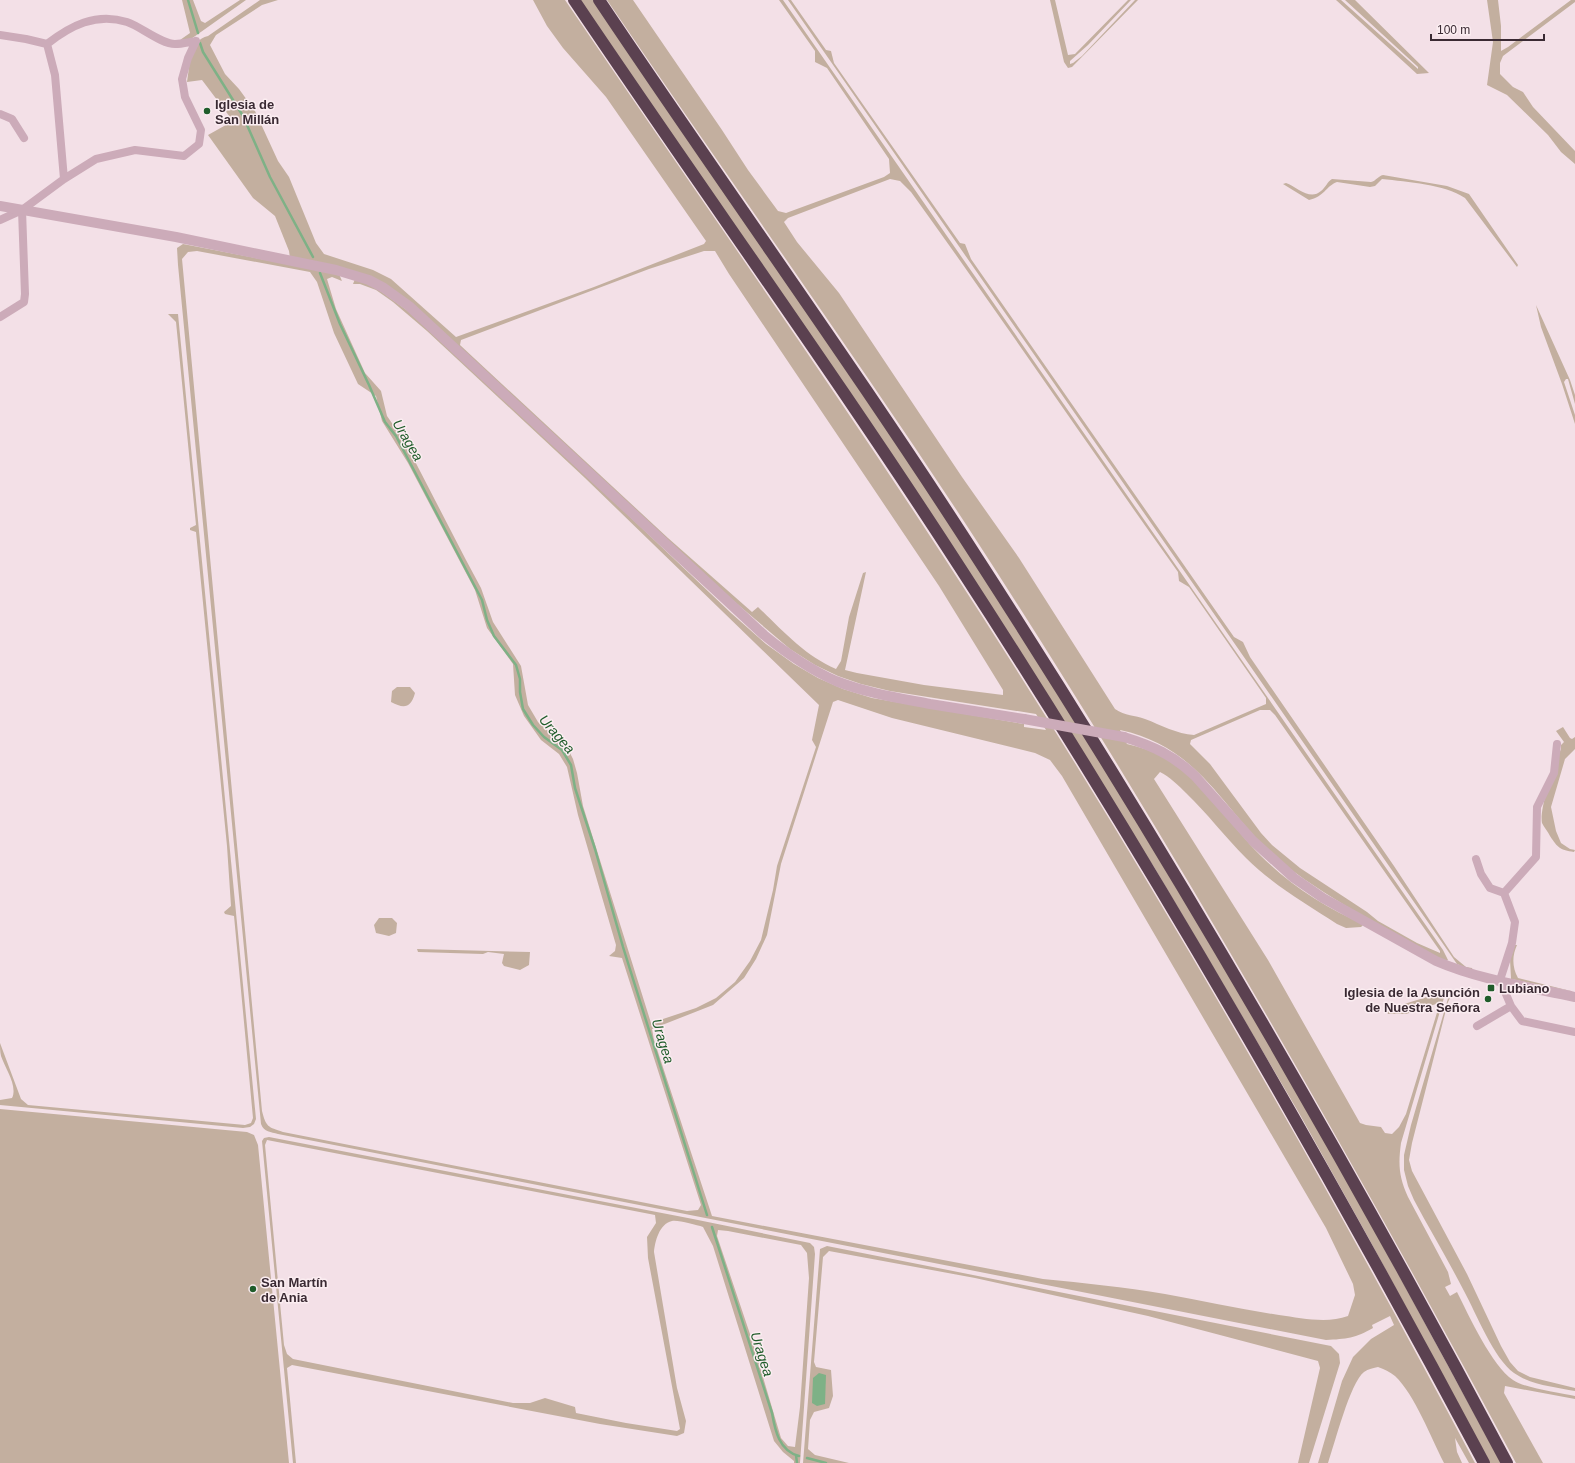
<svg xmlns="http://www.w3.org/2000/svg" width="1575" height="1463" viewBox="0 0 1575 1463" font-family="Helvetica,sans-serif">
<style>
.green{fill:#c3af9f;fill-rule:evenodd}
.water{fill:#7eb186}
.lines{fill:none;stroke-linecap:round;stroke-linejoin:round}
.stream{stroke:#7eb186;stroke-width:2.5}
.minor{stroke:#ccabb9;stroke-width:8}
.tertiary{stroke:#ccabb9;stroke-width:10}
.motorway{stroke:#5b4150;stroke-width:12}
.tertiary-bridge{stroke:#ccabb9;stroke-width:10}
.poi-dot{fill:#1f5c2a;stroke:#fbedf1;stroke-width:1.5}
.labels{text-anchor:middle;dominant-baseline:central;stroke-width:3;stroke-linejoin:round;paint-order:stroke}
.poi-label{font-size:13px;font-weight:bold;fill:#3a2a33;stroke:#fbedf1;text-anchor:start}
.water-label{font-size:14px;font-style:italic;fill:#1f5c2a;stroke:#fbedf1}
</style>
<rect width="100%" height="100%" fill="#f3e0e7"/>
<path class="green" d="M182,0H193L201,21L205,23L240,0H246L191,39L180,40L190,33Z
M260,0H278L262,5L216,35L210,45L225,74L239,89L255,111L278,161L289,177L316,243L324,254L373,270L391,279L456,337L594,287L704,244L706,241L606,97L563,48L547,26L533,0H565C691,186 822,370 945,559C1136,851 1311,1154 1475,1463H1469L1455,1438L1457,1452L1462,1463H1444C1431,1438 1415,1395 1395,1376C1390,1372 1384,1369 1378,1367C1374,1368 1368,1369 1364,1372C1350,1383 1335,1443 1328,1463H1318L1342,1381L1353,1357L1371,1339L1394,1325L1390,1316L1372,1325L1373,1328C1356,1338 1346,1339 1326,1340L278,1134C271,1132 264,1132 261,1124L178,265L177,248L183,244L339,274L342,281L332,277L327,279L336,309L365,373L381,391L387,416L405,442L466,560L481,588L493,622L521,666L528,705L538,722L567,747L573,759L577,773L583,806L651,1023L696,1008L716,998L735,982L750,961L761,940L773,890L777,866L816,747L812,740L819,705L585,478L427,331L393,302L376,290L360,284H353L355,279L375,287L408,311L607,495L731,613L766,644L794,664L818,678L843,689L872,698L1024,724V727L1046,730L1036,714L890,691L861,684L838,676L815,665L790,649L729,597L391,288L290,258L289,251L275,216L253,198L208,135L233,121L202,80L187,82C190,66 189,40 208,36ZM197,251L310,272L317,282L334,333L358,384L376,396L382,421L408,463L475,590L487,628L513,664L515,695L524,716L541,740L559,754L567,767L578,815L616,945L615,951L609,956L622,958L701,1205L698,1210L687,1211L283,1132C268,1127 266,1127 262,1111L182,259L188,252ZM704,251H715L729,274L939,586L1003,690V695L924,685L857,673L845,670L866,572L863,573L849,617L841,661L836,669C805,656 782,630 758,607L752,612L668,538L460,345L461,340L649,269ZM838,700L892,718L1035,753L1050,760L1062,776L1326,1228L1353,1284L1355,1295L1348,1316C1327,1324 1301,1318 1279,1315C1240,1309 1203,1301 1165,1294C1124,1287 1084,1283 1043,1279L712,1216L654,1040L652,1029L713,1005L744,978L756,959L767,935L781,864L833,702Z
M580,0H593L675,121L752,231L933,498L1088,740L1308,1108L1501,1463H1490L1368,1237L1299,1113L1154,867L666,127Z
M607,0H633L722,130L748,170L778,211L786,213L884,177L890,173L889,159L827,68L815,62V51L779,0H783L1443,950L1448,960L1445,962C1391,931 1335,903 1286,866C1225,818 1205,748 1120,730L1127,744C1140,747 1153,751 1164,757C1199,776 1231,826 1260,855C1289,884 1326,909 1364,924L1361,927L1346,928L1337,924C1306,904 1273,885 1246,858C1225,837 1207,813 1186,793C1178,785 1170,777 1160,772L1154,779L1268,960L1360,1123L1366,1125L1381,1127L1385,1133L1392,1134L1399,1127L1406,1114L1439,1006V1003L1406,1014H1388L1385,1010L1446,991L1401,1143C1398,1165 1399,1177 1408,1197L1448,1272L1451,1284L1445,1287L1450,1296L1457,1292C1469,1316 1492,1366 1513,1380C1524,1388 1560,1393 1575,1396V1399L1505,1386L1504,1393L1543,1463H1516C1345,1145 1166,832 969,529C852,350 727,177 607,0ZM890,179L900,181L911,192C1002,318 1088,446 1178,572L1179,581L1189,587L1266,698V704L1194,735C1177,734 1161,725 1145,719C1135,715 1125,716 1115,709L1019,558L962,477L839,293L797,242L784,222L788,218ZM1260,710H1270L1275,715L1440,951V953L1417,943L1378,921L1367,912L1300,868L1272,845L1261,833L1210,764L1190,744L1191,740Z
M788,0H791L826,50L831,51L834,63L960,243L965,244L971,259L1234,637L1243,642L1250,657L1394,866L1454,957L1466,967L1472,968L1473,971L1457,964Z
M1050,0H1055L1068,55L1075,54L1128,0H1131L1088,45L1070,61V64L1073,63L1082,56L1135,0H1138L1072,67L1068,68L1064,62Z
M1336,0H1341L1418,69V67L1345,0H1355L1429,73L1417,74Z
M1487,0H1498L1501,26V51L1508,47L1571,0H1575V2L1503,56L1500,63V74L1513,87L1523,92L1533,107L1575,151V164L1561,152L1548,135L1507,95L1487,85L1493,42Z
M1383,175L1447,186L1469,194L1518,265L1517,267L1465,198C1444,184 1408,182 1382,179L1375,186L1370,187L1337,182C1326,186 1324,197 1309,200L1283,184L1286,183C1297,187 1310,201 1321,191C1326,187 1327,182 1332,179L1371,182C1376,181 1378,176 1383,175Z
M1536,305L1570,380L1575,395V404L1568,379H1566L1564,382L1575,415V424L1562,384L1541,327Z
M168,314H178L256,1119L254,1124L250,1127L243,1128L0,1105V1100L12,1098C18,1086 5,1068 1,1056C0,1052 0,1047 0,1043L21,1099L28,1105L245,1125L251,1123L253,1118L234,916L225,914L224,912L231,906L227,846L196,532L190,530V528L196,525L176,322Z
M397,687H410L415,693C411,708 404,709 391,702L392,691Z
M1563,727L1570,738L1572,739L1575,737V749L1565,759L1551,807L1556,831L1561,843L1570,849L1575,850L1574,852C1560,850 1558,848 1550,836C1548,832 1544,827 1542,823C1539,809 1555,763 1561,749V745L1564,742L1556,731Z
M379,918H392L397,923L396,933L389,936L376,933L374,925Z
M1514,945H1517C1512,956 1512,967 1518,978L1575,992L1511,979L1510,959Z
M417,949L530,952L529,965L520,970L504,966L502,963L504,954L488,952L483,954L418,952Z
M1449,995L1451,996L1448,1002L1412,1143L1409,1160L1412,1171L1467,1274L1501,1346L1510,1362L1518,1371L1530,1377L1575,1388V1391C1555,1387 1531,1385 1514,1373C1494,1359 1476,1313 1464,1291C1448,1260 1430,1230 1414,1200L1408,1186L1404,1170V1155L1411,1125Z
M0,1109L247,1132L254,1135L258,1145L289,1463H0Z
M269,1137L693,1219L810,1243L814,1247L815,1254L800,1463H794V1461L783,1452L774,1441L713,1246L703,1227C696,1225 679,1220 672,1221C659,1224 655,1242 654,1252L677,1388L686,1421L684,1433L677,1436L600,1424L292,1365L287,1368L296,1463H293L262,1141L264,1138ZM267,1140L655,1215L656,1223L647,1237L648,1258L680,1429L677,1431L626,1423L576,1413L575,1407L545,1398L530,1403H513L293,1359L287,1354L284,1345L265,1145ZM718,1230L728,1231L801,1245L807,1253L809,1278L800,1407L795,1447L788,1446L781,1438L752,1340L717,1236Z
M827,1246L1331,1346L1339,1354L1340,1363L1309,1463H1298L1320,1368L1318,1361L1148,1316L975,1278L829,1251L823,1257L814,1362L816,1367L831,1370L833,1396L829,1408L814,1412L810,1420L808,1449L815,1455L849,1463H803L819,1262L820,1249Z"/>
<path class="water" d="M819,1373L826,1375L825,1404L817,1406L812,1403L813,1378Z"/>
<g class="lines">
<path class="stream" d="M188,0L198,33
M200,43L203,52L243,116L270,177L313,257
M320,273L340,324L369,385L385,422L396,436L482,600L487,620L494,636L516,665L520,679V692L523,709L533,725L544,737L562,750L571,765L575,788L595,849L623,947L707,1215
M712,1227L772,1413C775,1430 779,1451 799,1456
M796,1455L797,1463
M807,1458L826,1463"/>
<path class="minor" d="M0,35L26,39L47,44
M47,44C70,26 96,12 127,22C140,26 161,44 175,44C182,44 189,42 196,41
M47,44L55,75L64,179
M0,114L12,119L24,138
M0,220L22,210L64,179L96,159L135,150L184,156L199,144L201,130L185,97L182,79L188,58L196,41
M0,317L24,302L25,294L22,210
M1557,744L1554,773L1537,807L1536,857L1504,893L1515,922L1512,943L1500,980L1511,1006L1522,1021L1575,1032
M1476,859L1481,874L1490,888L1504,893
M1477,1026L1511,1006"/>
<path class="tertiary" d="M0,206L176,237L336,270L369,280L384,288L409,306L764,635C786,653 809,669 836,681C866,693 899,698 930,704C961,709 993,714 1024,719
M1124,737C1153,746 1173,755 1195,776L1253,841L1294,878L1323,898L1436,961C1480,980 1529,987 1575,997"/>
<path class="motorway" d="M574,0C701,189 835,374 959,566C1148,857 1321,1157 1484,1463
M599,0C724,187 856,369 978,559C1168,853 1343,1154 1507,1463"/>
<path class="tertiary-bridge" d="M1024,719L1124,737"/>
</g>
<g class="poi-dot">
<circle cx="207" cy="111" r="4"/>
<rect x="1487" y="984" width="8" height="8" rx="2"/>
<circle cx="1488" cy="999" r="4"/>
<circle cx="253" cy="1289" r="4"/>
</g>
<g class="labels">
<g class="poi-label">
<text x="215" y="104">Iglesia de<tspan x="215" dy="15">San Millán</tspan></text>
<text x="1499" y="988">Lubiano</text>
<text x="1480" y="992" text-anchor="end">Iglesia de la Asunción<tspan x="1480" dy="15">de Nuestra Señora</tspan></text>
<text x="261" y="1282">San Martín<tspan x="261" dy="15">de Ania</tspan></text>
</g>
<g class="water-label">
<text transform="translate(408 440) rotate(59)">Uragea</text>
<text transform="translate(557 734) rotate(49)">Uragea</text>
<text transform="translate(663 1041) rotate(73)">Uragea</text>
<text transform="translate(762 1354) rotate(72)">Uragea</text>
</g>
</g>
<path d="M1431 34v6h113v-6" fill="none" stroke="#3a2a33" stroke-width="2"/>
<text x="1437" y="34" font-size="12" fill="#3a2a33" stroke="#fbedf1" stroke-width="3" paint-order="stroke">100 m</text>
</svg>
